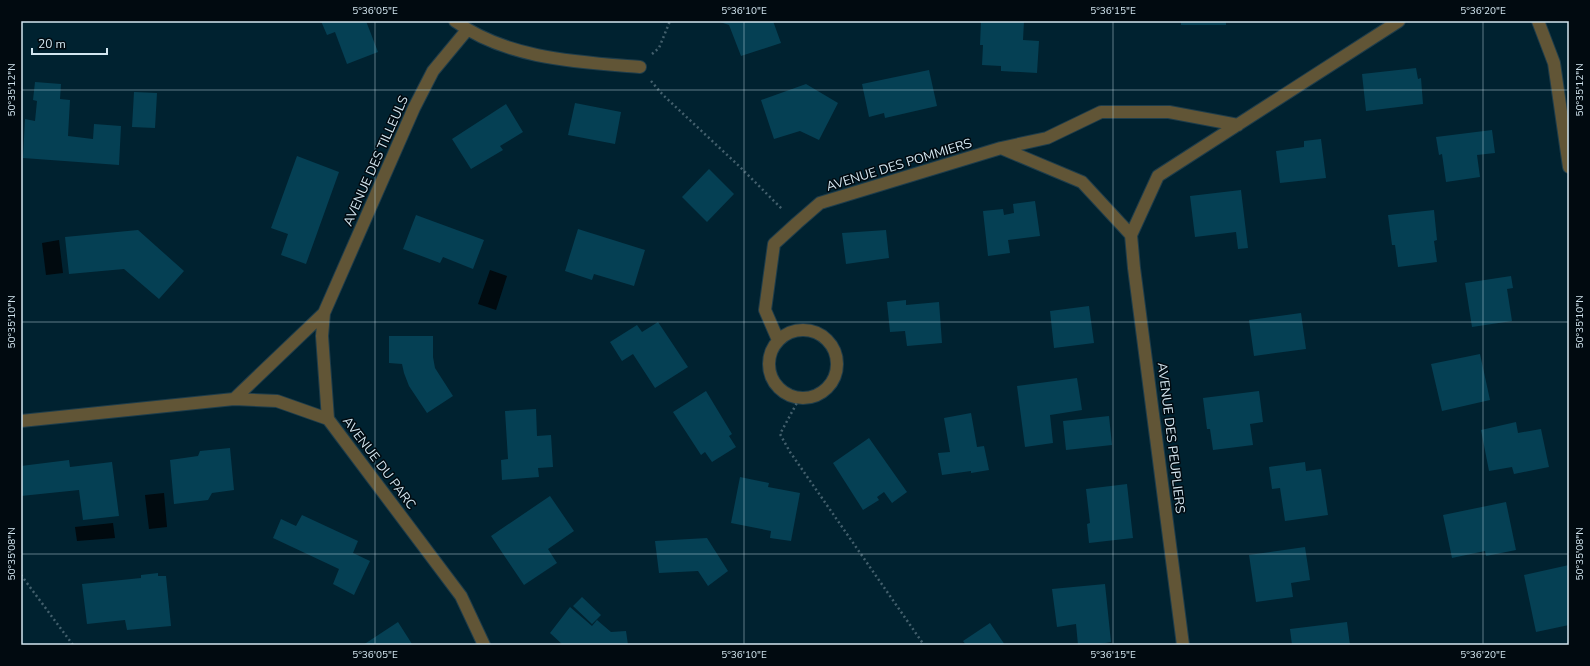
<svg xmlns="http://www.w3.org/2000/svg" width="1590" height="666" viewBox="0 0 1590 666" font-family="'Nunito Sans',sans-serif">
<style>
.water{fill:#010a0f}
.building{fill:#054054}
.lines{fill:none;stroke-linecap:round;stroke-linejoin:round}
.street-casing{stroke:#1e3d4b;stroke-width:14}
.path{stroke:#43606d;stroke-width:2.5;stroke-dasharray:2 3;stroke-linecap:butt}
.street{stroke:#615536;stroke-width:12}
.ticks{fill:none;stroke:#d3e6f0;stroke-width:1;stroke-opacity:0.45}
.labels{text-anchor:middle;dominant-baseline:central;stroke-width:3;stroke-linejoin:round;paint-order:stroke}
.street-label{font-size:13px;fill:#d3e6f0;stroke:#010a10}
.neatline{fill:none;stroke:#d3e6f0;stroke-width:1.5}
.ticks-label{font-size:10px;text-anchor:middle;fill:#d3e6f0}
</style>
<rect width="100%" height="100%" fill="#002230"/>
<path class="water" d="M59,240L63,273L46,275L42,243Z
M490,270L507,276L496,310L478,304Z
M164,493L167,527L149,529L145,495Z
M113,523L115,538L77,541L75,527Z"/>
<path class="building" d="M321,21H366L378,52L347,64L335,32L327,35Z
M717,21H773L781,43L741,56L729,25Z
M981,21H1024L1023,40L1039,41L1037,73L1001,71V66L982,65L983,45H980Z
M1181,21H1226V25H1181Z
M1416,68L1418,79L1421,78L1423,104L1366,111L1362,74Z
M929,70L937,106L885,118L884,113L869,117L862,84Z
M35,82L61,84L60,99L70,100L68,136L93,139L94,124L121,126L119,165L23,158L25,119L35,121L37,101L33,100Z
M806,84L838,103L819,140L800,131L774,139L761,100Z
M134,92L157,93L155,128L132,127Z
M575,103L621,112L615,144L568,135Z
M506,104L523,132L500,146L503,150L471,169L452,139Z
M1492,130L1495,153L1477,155L1480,177L1446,182L1442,154L1439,155L1436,137Z
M1321,139L1326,178L1280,183L1276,151L1304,147V141Z
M297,156L339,172L306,264L281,255L288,234L271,228Z
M709,169L734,194L707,222L682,197Z
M1241,190L1248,248L1238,249L1236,232L1195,237L1190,196Z
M1035,201L1040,236L1008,240L1010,253L988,256L983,211L1003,209L1004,215L1014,213L1013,204Z
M1434,210L1437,240L1434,241L1437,262L1398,267L1395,245H1392L1388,215Z
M416,215L484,240L473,269L443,257L440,263L403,249Z
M578,229L645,250L634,286L594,274L592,280L565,271Z
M138,230L184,271L159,299L124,269L69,274L65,237Z
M886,230L889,258L846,264L842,233Z
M1511,276L1513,288L1507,289L1512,321L1472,327L1465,283Z
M906,300V305L939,302L942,343L907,346L905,331L890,332L887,302Z
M1089,306L1094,343L1054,348L1050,311Z
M1301,313L1306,349L1254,356L1249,320Z
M658,322L688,367L655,388L633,354L622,361L610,342L637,325L642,332Z
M389,336H433V357L435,368L453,396L427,413L409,386L404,373L402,364L389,363Z
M1480,354L1490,400L1442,411L1431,364Z
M1077,378L1082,410L1050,415L1053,443L1025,447L1017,386Z
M706,391L732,434L729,436L736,447L712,462L705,452L701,455L673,412Z
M1259,391L1263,422L1250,424L1253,445L1213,450L1210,429H1207L1203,398Z
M536,409L537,436L551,435L553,467L538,468L539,477L502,480L501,460L508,459L505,411Z
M971,413L977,447L984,446L989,470L971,473V471L942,475L938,453L950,452L944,418Z
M1109,416L1112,445L1066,450L1063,421Z
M1516,422L1518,433L1541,429L1549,467L1514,474L1512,467L1489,471L1481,430Z
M869,438L907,492L892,503L884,492L877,497L879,500L863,510L833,463Z
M230,448L234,490L212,493L208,500L174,504L170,460L198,456L200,451Z
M69,460L70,467L112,462L119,516L83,520L79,490L21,496V466Z
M1305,462L1306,471L1321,469L1328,515L1285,521L1280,488L1272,489L1269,467Z
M740,477L769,483L768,487L800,493L791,541L770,538L771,531L731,523Z
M1127,484L1133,538L1089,543L1087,524L1090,523L1086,489Z
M550,496L574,531L548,549L557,563L524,585L491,536Z
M1506,502L1516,550L1486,556L1485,551L1452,558L1443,515Z
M302,515L358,541L353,553L370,561L354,595L333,584L339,569L273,538L281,519L296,526Z
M707,538L728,571L708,586L698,571L659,573L655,541Z
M1305,547L1310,580L1291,583L1293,597L1256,602L1249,555Z
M1569,565V625L1536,632L1524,575Z
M158,573V576H166L171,626L127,630L125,620L87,624L82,584L141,578V575Z
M1105,584L1111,642L1094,645H1078L1076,624L1057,627L1052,589Z
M582,597L601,615L592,624L573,606Z
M570,607L592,626L597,620L611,632L626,631L628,645H563L550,633Z
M398,622L412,644L410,645H363Z
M1347,622L1350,645H1292L1290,629Z
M990,623L1005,645H966L963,641Z"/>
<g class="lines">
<g class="street-casing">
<path id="street" d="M455,21C507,59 578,62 640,67
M1538,21L1554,63L1569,167
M1001,148L1082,182L1131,235
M324,313L322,336L328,419
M769 364a34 34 0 1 1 68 0a34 34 0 1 1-68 0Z
M778,340L765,310L774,244L797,223L820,203L1001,148L1047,138L1101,112H1169L1238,125
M234,399L324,313L414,108L433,71L467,30
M21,421L234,399L277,401L328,419L461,596L484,645
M1183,645L1134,268L1131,235L1158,176L1399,21"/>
</g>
<path class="path" d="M652,54L659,48L670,21
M651,81L663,95L739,166L783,210
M799,399L780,434L790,452L924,645
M21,575L73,645"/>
<use href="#street" class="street"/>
</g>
<path class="ticks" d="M375,21V645M744,21V645M1113,21V645M1483,21V645M21,90H1569M21,322H1569M21,554H1569"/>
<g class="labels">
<g class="street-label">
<text transform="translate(376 161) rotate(-66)">AVENUE DES TILLEULS</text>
<text transform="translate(899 165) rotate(-17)">AVENUE DES POMMIERS</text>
<text transform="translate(1171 438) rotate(83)">AVENUE DES PEUPLIERS</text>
<text transform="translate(379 463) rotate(53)">AVENUE DU PARC</text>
</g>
</g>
<rect width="1590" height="666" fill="none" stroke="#010a10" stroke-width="44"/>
<path d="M32 48v6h75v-6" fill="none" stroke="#d3e6f0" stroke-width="2"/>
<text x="38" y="48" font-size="12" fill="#d3e6f0" stroke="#010a10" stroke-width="3" paint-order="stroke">20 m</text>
<rect x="22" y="22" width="1546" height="622" class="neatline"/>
<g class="ticks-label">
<text x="375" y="14">5°36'05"E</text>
<text x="744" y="14">5°36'10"E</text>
<text x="1113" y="14">5°36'15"E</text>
<text x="1483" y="14">5°36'20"E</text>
<text transform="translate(11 90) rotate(-90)" y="4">50°35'12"N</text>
<text transform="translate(1579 90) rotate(-90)" y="4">50°35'12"N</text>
<text transform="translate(11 322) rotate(-90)" y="4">50°35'10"N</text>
<text transform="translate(1579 322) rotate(-90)" y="4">50°35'10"N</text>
<text transform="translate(11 554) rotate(-90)" y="4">50°35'08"N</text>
<text transform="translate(1579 554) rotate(-90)" y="4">50°35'08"N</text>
<text x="375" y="658">5°36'05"E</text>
<text x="744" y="658">5°36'10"E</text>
<text x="1113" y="658">5°36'15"E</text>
<text x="1483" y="658">5°36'20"E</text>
</g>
</svg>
